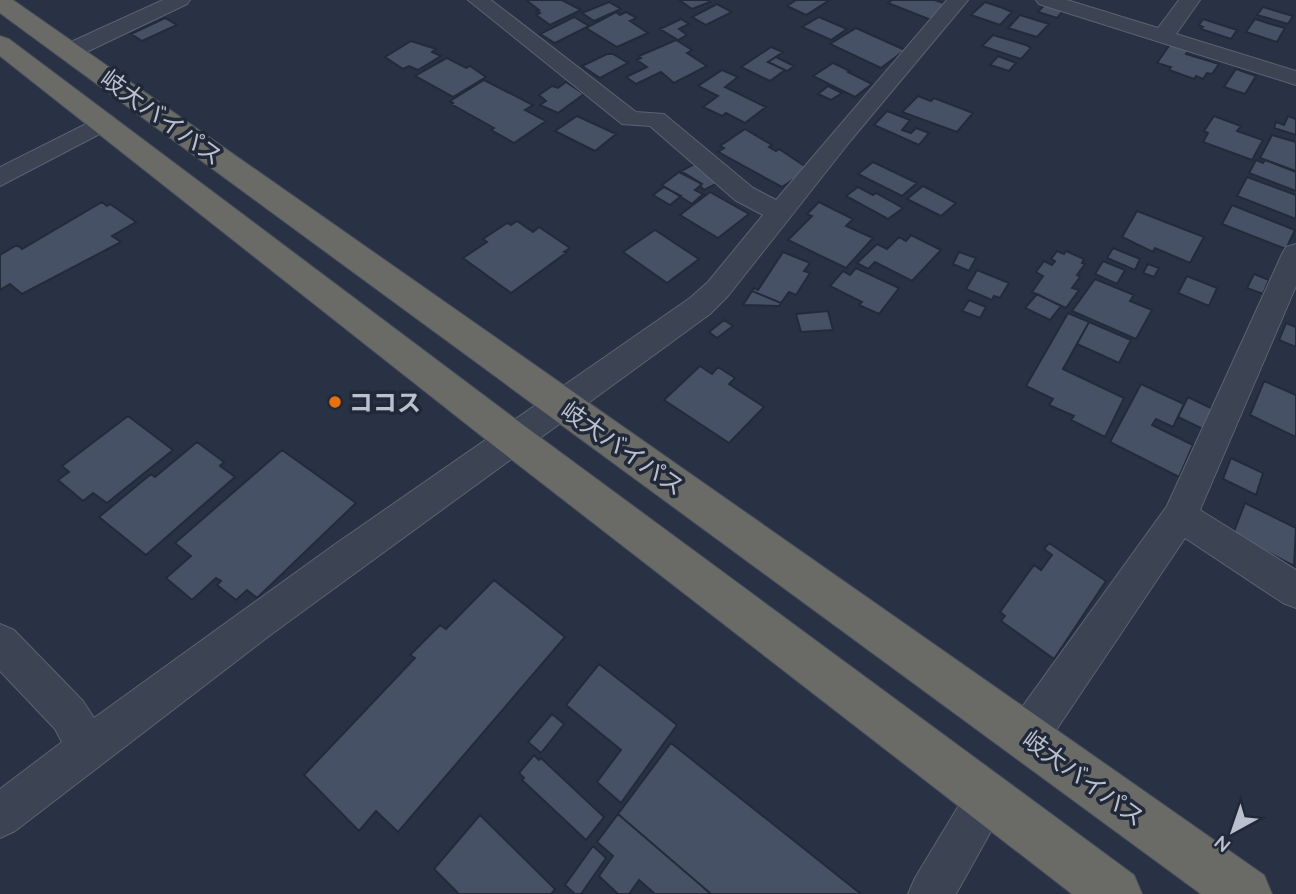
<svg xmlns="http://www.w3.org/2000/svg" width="1296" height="894" viewBox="0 0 1296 894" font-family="Quicksand,'Noto Sans JP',sans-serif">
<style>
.building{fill:#475166;stroke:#232b3b;stroke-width:2}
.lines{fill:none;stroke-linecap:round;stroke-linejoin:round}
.minor-casing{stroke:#5b6271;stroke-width:2}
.trunk-casing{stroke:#474f5e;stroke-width:2}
.minor{fill:#3c4454;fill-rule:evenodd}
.trunk{fill:#6a6a66;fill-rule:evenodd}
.food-dot{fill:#e8710a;stroke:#212939;stroke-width:2.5}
.labels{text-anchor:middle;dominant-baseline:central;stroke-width:7;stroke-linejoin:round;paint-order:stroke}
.street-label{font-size:24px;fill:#bac0cd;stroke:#212939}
.poi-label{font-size:24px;font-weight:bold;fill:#bac0cd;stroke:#212939;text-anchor:start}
</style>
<rect width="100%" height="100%" fill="#283244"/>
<path class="building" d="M526,0H562L581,10L550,25L536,15L540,13L537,11L539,10Z
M679,0H707L710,2L692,9Z
M796,0H830L806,15L787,6Z
M892,0H935L949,5L931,20L888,3Z
M609,2L621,9L594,21L582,13Z
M985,2L1003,8L1012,12L1000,25L971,15Z
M717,4L732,12L706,25L692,17Z
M1045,4L1064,10L1057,18L1038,12Z
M1263,7L1293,16L1288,24L1257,15Z
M616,12L620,15L626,12L637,18L630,21L648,33L617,47L586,28Z
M1020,15L1049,24L1037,37L1008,28Z
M574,17L589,26L555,43L540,34Z
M819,17L847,29L831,40L802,27Z
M165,18L177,25L142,41L131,34Z
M681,19L689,24L679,29L687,35L678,40L660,29Z
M1203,19L1237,30L1231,39L1201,29L1203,27L1199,25Z
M1255,19L1274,25L1285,28L1277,42L1246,32Z
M856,28L905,50L881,68L830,44Z
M993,35L1026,45L1031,48L1021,59L982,46Z
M676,40L692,50L687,53L707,66L674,83L661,72L636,84L626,77L647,67L637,60L641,58L639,56Z
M411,41L436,49L432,52L441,56L418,70L409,66L403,69L385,57Z
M1171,43L1190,49L1186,54L1219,64L1212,74L1207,73L1203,79L1196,76L1194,79L1169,70L1171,67L1157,63Z
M771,47L783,52L768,62L785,70L770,81L741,67Z
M607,54H613L628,63L600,78L582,66Z
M998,56L1016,63L1009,71L990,65Z
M776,57L794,66L787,71L768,62Z
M447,58L466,68L470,66L486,77L453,97L415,76Z
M833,63L850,71L848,72L872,84L855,97L813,76Z
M1236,69L1256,76L1245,94L1224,87Z
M722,70L738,77L725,87L766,107L745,123L726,113L722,116L703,107L718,96L698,86Z
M484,80L533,105L525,110L546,121L514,143L491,130L494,128L451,104L453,103L450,101Z
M566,82L584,94L558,113L540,105L546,101L539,95L552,86L558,88Z
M828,86L842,93L831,100L818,94Z
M918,96L931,101L934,98L973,113L957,132L902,112Z
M887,111L910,120L902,130L911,133L916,128L929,133L919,145L874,125Z
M577,116L616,134L595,151L555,131Z
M1214,116L1241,126L1237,131L1263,140L1252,160L1203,142L1208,133L1204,131Z
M1288,116L1296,119V135L1274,128L1276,122L1284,125Z
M745,129L772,145L769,147L776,151L779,149L809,169L782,187L718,152L724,148L720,146Z
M1272,135L1296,142V171L1260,158Z
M1256,160L1263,163L1265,160L1296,172V191L1249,173Z
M700,161L724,180L704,190L700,186L702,184L681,171Z
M873,162L917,183L902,196L858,174Z
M679,172L702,184L695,190L703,194L692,204L662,185Z
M1247,177L1296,195V219L1237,196Z
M923,186L956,203L941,216L907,199Z
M664,187L681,196L670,205L653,195Z
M858,187L873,195L876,193L903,208L888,219L846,196Z
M710,192L749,214L718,238L680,215Z
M102,202L107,206L110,204L136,222L112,236L121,242L22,294L10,284L0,290V255L17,245L22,249Z
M819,202L853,219L846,226L873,238L846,268L788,240L812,216L807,214Z
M1232,205L1295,230L1286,249L1222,224Z
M1137,211L1204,237L1190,263L1155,248L1153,252L1122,237Z
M517,221L533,232L539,227L570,248L564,252L566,253L511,293L463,258L487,242L483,239L507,223L511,225Z
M655,230L699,259L667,283L623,252Z
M911,235L941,250L912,281L875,262L868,269L857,263L877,244L887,249L899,237L906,241Z
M1113,248L1140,259L1135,270L1107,258Z
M1057,251L1064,254L1066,251L1084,259L1082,263L1085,264L1077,275L1080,277L1072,288L1079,290L1066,308L1032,292L1043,276L1036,272L1044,261L1052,265L1055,261L1051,259Z
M783,252L810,263L804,271L810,273L796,295L789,292L781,303L752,291L754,288L758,290Z
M959,252L976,258L969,271L953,264Z
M1103,261L1125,270L1117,284L1095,274Z
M1148,264L1159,268L1154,277L1143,273Z
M856,268L899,288L879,314L859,305L862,302L830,286L843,271L850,275Z
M977,270L1009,283L1000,298L994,296L992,300L966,289Z
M1254,274L1269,280L1263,294L1247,288Z
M1187,276L1217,288L1209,306L1178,293Z
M1095,279L1134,295L1130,301L1152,310L1136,339L1072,311Z
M752,291L781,303L779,306L743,305Z
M1037,294L1061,306L1050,320L1025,308Z
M969,300L986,307L980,318L962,311Z
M828,311L833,330L801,332L796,314Z
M1068,313L1089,322L1063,369L1124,398L1105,437L1071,420L1074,416L1049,405L1053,399L1026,386Z
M724,320L733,326L717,338L709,332Z
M1089,322L1131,340L1119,363L1077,344Z
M1286,323L1296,327V347L1279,340Z
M700,366L712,374L718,367L735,378L729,384L764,407L729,443L664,400Z
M1264,381L1296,395V437L1250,415Z
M1141,384L1184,404L1173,427L1156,419L1152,425L1193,445L1179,477L1110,442Z
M1188,397L1217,411L1207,431L1178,417Z
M128,416L173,450L107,503L93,493L83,501L58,480L69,472L62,466Z
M197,442L224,462L220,466L235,477L146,555L99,517L151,474L155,477Z
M282,450L356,503L257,598L247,590L236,600L217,585L221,581L216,578L192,600L166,578L191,556L175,543Z
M1231,458L1263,473L1256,495L1223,479Z
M1245,503L1296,528L1294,566L1233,534Z
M1049,543L1106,581L1054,659L1001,621L1005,616L1000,612L1034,565L1041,570L1052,555L1044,549Z
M494,580L565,637L398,832L376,811L359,831L304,775L415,658L410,655L440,625L446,629Z
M599,664L677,725L621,803L597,782L621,750L566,705Z
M552,714L564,724L541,753L528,742Z
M671,743L861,894H711L618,814Z
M534,755L539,760L541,758L604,817L586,840L522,780L524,778L519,773Z
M618,814L711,894H655L639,880L629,894H618L599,876L613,856L597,842Z
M480,815L555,889L551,894H459L434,869Z
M593,846L606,858L581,894H575L565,885Z"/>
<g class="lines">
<g class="minor-casing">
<path id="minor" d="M163,0H190L187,4L78,56H62L59,51L62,46Z
M468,0H491L636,112L664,114L753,188L776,200L947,0H968L851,140L728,296L710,314L273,633L15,831L0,838V789L62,742L55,729L0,671V624L14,630L83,701L94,718L334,545L690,298L708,282L763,215L735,200L650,126L622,124Z
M1036,0H1067L1158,28L1179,0H1200L1176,34L1296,71V85L1039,4Z
M104,115L113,117L116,122L113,127L0,186V167Z
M1296,244V286L1200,510L1296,570V608L1283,603L1185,538L1042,751L1027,757L1012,751L1006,736L1012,721L1167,506L1282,254L1286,247Z
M988,775L1003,782L1010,797L956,894H908L915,878L973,782Z"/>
</g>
<g class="trunk-casing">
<path id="trunk" d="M0,0H13L1264,875L1272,894H1201L0,13Z
M0,36L9,39L526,427L1134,875L1142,894H1072L498,449L0,56Z"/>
</g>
<use href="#minor" class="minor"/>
<use href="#trunk" class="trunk"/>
</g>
<circle class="food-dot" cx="335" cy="402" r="7"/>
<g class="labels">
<g class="street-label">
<text transform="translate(162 117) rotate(36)">岐大バイパス</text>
<text transform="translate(623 448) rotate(35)">岐大バイパス</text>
<text transform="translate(1084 778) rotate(36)">岐大バイパス</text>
</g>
<g class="poi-label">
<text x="349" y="402">ココス</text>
</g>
</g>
<g transform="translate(1233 831) rotate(220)" stroke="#212939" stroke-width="5" paint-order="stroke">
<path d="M0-5L12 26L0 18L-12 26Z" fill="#bac0cd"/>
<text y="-10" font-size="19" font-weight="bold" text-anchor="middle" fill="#bac0cd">N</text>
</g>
</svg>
